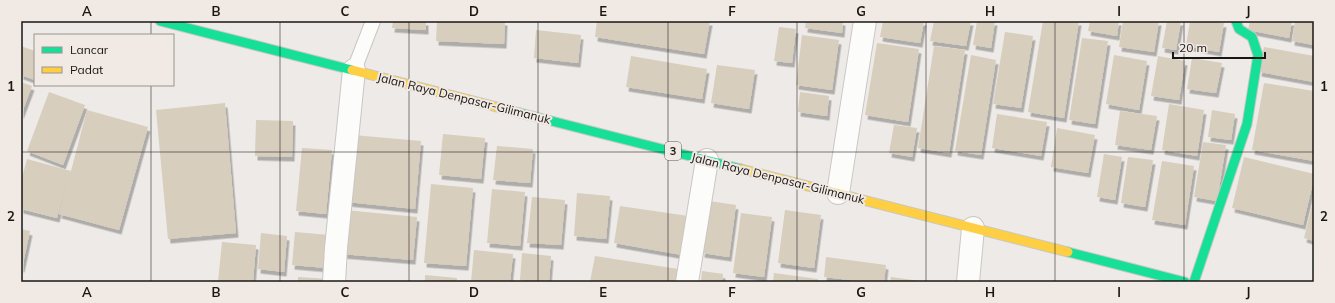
<svg xmlns="http://www.w3.org/2000/svg" width="1335" height="303" viewBox="0 0 1335 303" font-family="Mulish,sans-serif">
<style>
.building{fill:#d7cebd;filter:url(#shadow)}
.lines{fill:none;stroke-linecap:round;stroke-linejoin:round}
.lane-casing{stroke:#c9c7c4;stroke-width:16}
.street-casing{stroke:#c9c7c4;stroke-width:24}
.fast-casing{stroke:#c9c7c4;stroke-width:11}
.slow-casing{stroke:#c9c7c4;stroke-width:11}
.lane{stroke:#fcfcfb;stroke-width:14}
.street{stroke:#fcfcfb;stroke-width:22}
.fast{stroke:#16e098;stroke-width:9}
.slow{stroke:#ffcf43;stroke-width:9}
.grid{fill:none;stroke:#191715;stroke-width:1;stroke-opacity:0.55}
.labels{text-anchor:middle;dominant-baseline:central;stroke-width:4;stroke-linejoin:round;paint-order:stroke}
.shield{fill:#f0e9e4;stroke:#5a5653;stroke-width:1}
.shield-label{font-size:11px;font-weight:bold;fill:#191715}
.street-label{font-size:12px;fill:#191715;stroke:#f0e9e4}
.neatline{fill:none;stroke:#191715;stroke-width:1.5}
.grid-label{font-size:13px;text-anchor:middle;font-weight:bold;fill:#191715}
</style>
<defs>
<filter id="shadow"><feDropShadow dx="2.5" dy="4.5" stdDeviation="0" flood-color="#0004"/></filter>
</defs>
<rect width="100%" height="100%" fill="#edeae7"/>
<path class="building" d="M393,21H426V30L392,28Z
M437,21H505L504,44L436,41Z
M597,21H710L704,54L595,37Z
M806,21H843L842,33L805,28Z
M883,21H924L920,43L880,37Z
M934,21H971L966,46L930,41Z
M977,21H995L991,48L973,45Z
M1043,21H1079L1064,118L1028,112Z
M1090,21H1119L1117,36L1088,31Z
M1123,21H1159L1154,52L1119,47Z
M1167,21H1181L1176,50L1162,48Z
M1190,21H1209L1224,23L1219,52L1186,46Z
M1250,21H1292L1289,38L1248,30Z
M1295,21H1314V45L1292,41Z
M779,27L796,29L792,63L774,61Z
M536,30L581,35L578,63L534,58Z
M1005,32L1033,36L1021,108L993,104Z
M802,35L839,40L832,90L796,85Z
M1082,38L1108,41L1095,124L1069,120Z
M877,43L919,49L908,122L865,115Z
M21,46L35,51V80L21,75Z
M934,46L965,50L949,153L918,148Z
M1264,47L1314,56V82L1259,72Z
M971,55L996,60L981,155L955,151Z
M1114,55L1147,61L1139,110L1106,104Z
M631,56L707,69L702,99L626,87Z
M1158,56L1185,61L1179,100L1151,96Z
M1192,58L1222,63L1216,93L1187,89Z
M717,65L755,70L749,109L711,103Z
M21,82L32,86L21,115Z
M1264,83L1314,91V161L1252,150Z
M49,92L85,105L63,165L27,151Z
M800,92L829,96L827,116L798,112Z
M225,103L236,233L168,239L156,110Z
M1169,104L1204,110L1197,156L1162,150Z
M87,110L148,127L119,230L59,214L69,174L57,218L21,209V181L27,159L71,171Z
M1212,110L1235,114L1231,140L1208,137Z
M1120,111L1157,116L1151,150L1115,145Z
M997,114L1047,122L1041,156L992,148Z
M256,120L293,121L292,157L255,156Z
M894,125L917,128L912,157L889,153Z
M1057,128L1095,135L1088,173L1051,167Z
M443,134L485,138L481,179L439,175Z
M353,135L421,141L415,209L347,202Z
M1203,142L1226,145L1217,201L1194,197Z
M497,146L533,149L530,183L493,180Z
M302,148L332,150L326,214L296,211Z
M1104,154L1122,157L1115,200L1097,197Z
M1128,157L1153,160L1145,207L1121,203Z
M1244,157L1314,174V178L1303,225L1232,208Z
M1162,161L1194,166L1185,225L1152,220Z
M431,184L473,188L466,266L424,263Z
M492,189L525,192L520,246L487,243Z
M577,193L610,196L606,239L574,236Z
M532,197L565,200L561,245L527,243Z
M709,201L736,205L729,257L702,253Z
M1313,201H1314V241L1304,238Z
M620,206L688,216L682,255L614,243Z
M345,210L417,217L413,260L341,254Z
M785,210L821,215L814,268L778,263Z
M741,213L772,217L764,277L733,273Z
M21,229L30,231L22,268H21Z
M295,232L329,235L326,268L292,265Z
M261,233L287,236L284,272L258,269Z
M222,242L256,245L253,282H218Z
M474,250L513,254L510,282H471Z
M522,253L551,256L549,282L520,280Z
M595,256L678,269L676,282H590Z
M826,257L886,265L884,282H867L824,277Z
M702,271L723,274L722,282H701Z
M774,273L818,279V282H773Z
M425,275L457,278V282H425Z
M298,277L329,279V282H298Z
M891,277L920,281V282H890Z"/>
<g class="lines">
<g class="lane-casing">
<path id="lane" d="M354,70L373,21"/>
</g>
<g class="street-casing">
<path id="street" d="M838,193L865,21
M334,282L336,248L354,70
M687,282L707,160
M968,282L973,228"/>
</g>
<g class="fast-casing">
<path id="fast" d="M160,21L352,70
M520,113L741,169
M1068,252L1185,282
M1194,282L1247,124L1258,55L1252,37L1239,29L1236,21"/>
</g>
<g class="slow-casing">
<path id="slow" d="M352,70L520,113
M741,169L1068,252"/>
</g>
<use href="#lane" class="lane"/>
<use href="#street" class="street"/>
<use href="#fast" class="fast"/>
<use href="#slow" class="slow"/>
</g>
<path class="grid" d="M151,21V35M280,21V282M409,21V282M538,21V282M668,21V282M797,21V282M926,21V282M1055,21V282M1184,21V282M151,85V282M21,152H1314"/>
<g class="labels">
<rect class="shield" x="665" y="142" width="16" height="18" rx="3"/>
<g class="shield-label">
<text x="673" y="151">3</text>
</g>
<g class="street-label">
<text transform="translate(464 98) rotate(14)">Jalan Raya Denpasar-Gilimanuk</text>
<text transform="translate(778 178) rotate(14)">Jalan Raya Denpasar-Gilimanuk</text>
</g>
</g>
<rect width="1335" height="303" fill="none" stroke="#f0e9e4" stroke-width="44"/>
<rect x="34" y="34" width="140" height="52" fill="#f0e9e4" stroke="#9a9591"/>
<rect x="42" y="47" width="20" height="6" fill="#16e098" stroke="#9a9591"/>
<text x="70" y="54" font-size="12" fill="#191715">Lancar</text>
<rect x="42" y="67" width="20" height="6" fill="#ffcf43" stroke="#9a9591"/>
<text x="70" y="74" font-size="12" fill="#191715">Padat</text>
<path d="M1173 52v6h92v-6" fill="none" stroke="#191715" stroke-width="2"/>
<text x="1179" y="52" font-size="12" fill="#191715" stroke="#f0e9e4" stroke-width="3" paint-order="stroke">20 m</text>
<rect x="22" y="22" width="1291" height="259" class="neatline"/>
<g class="grid-label">
<text x="87" y="16">A</text>
<text x="216" y="16">B</text>
<text x="345" y="16">C</text>
<text x="474" y="16">D</text>
<text x="603" y="16">E</text>
<text x="732" y="16">F</text>
<text x="861" y="16">G</text>
<text x="990" y="16">H</text>
<text x="1119" y="16">I</text>
<text x="1248" y="16">J</text>
<text x="11" y="91">1</text>
<text x="1324" y="91">1</text>
<text x="11" y="221">2</text>
<text x="1324" y="221">2</text>
<text x="87" y="297">A</text>
<text x="216" y="297">B</text>
<text x="345" y="297">C</text>
<text x="474" y="297">D</text>
<text x="603" y="297">E</text>
<text x="732" y="297">F</text>
<text x="861" y="297">G</text>
<text x="990" y="297">H</text>
<text x="1119" y="297">I</text>
<text x="1248" y="297">J</text>
</g>
</svg>
